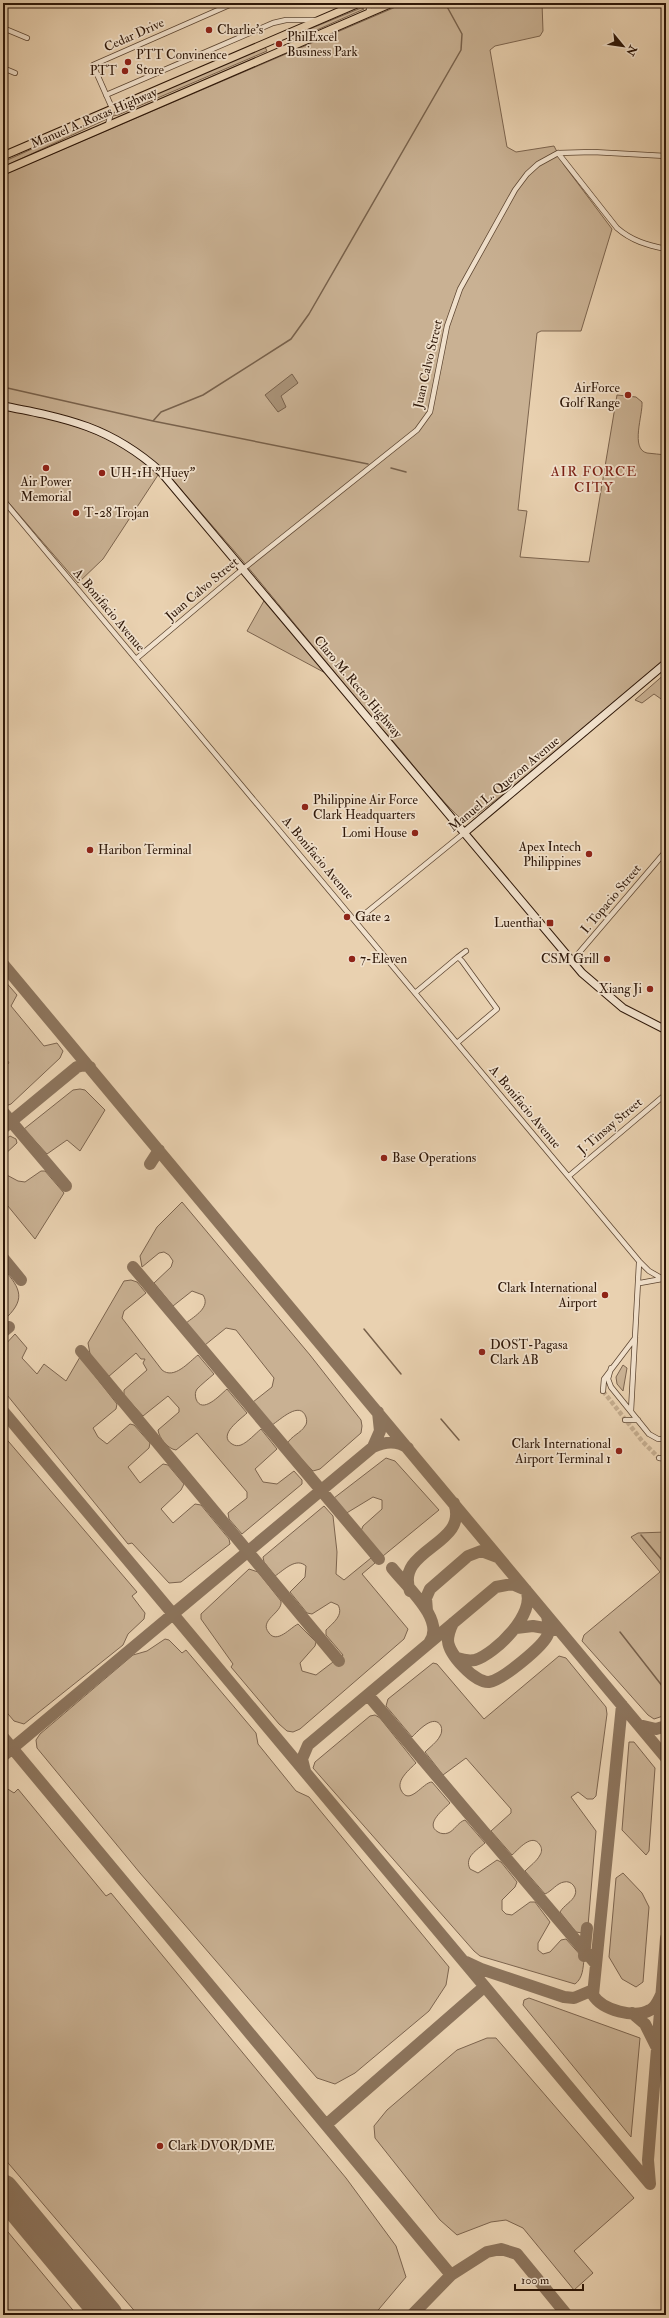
<svg xmlns="http://www.w3.org/2000/svg" width="669" height="2318" viewBox="0 0 669 2318" font-family="'IM FELL Double Pica',serif">
<style>
.green{fill:#c9b193;stroke:#7c644e}
.water{fill:#a99277;stroke:#78614b}
.lines{fill:none;stroke-linecap:round;stroke-linejoin:round}
.stream{stroke:#78614b;stroke-width:1.5}
.taxiway{stroke:#8c745c;stroke-width:12}
.runway{stroke:#8c745c;stroke-width:31}
.street-tunnel{stroke:#c4ac8e;stroke-width:4.5;stroke-dasharray:4.5 2;stroke-linecap:butt}
.street-casing{stroke:#5d4632;stroke-width:6}
.secondary-casing{stroke:#2e1708;stroke-width:9}
.primary-casing{stroke:#2e1708;stroke-width:9}
.street{stroke:#f1e1cc;stroke-width:4.5}
.secondary{stroke:#f1e1cc;stroke-width:7}
.primary{stroke:#e9d1b0;stroke-width:7}
.poi-dot{fill:#8f2418;stroke:#f1e1cc;stroke-width:1.5}
.labels{text-anchor:middle;dominant-baseline:central;stroke-width:3.5;stroke-linejoin:round;paint-order:stroke}
.poi-label{font-size:13px;fill:#2e1708;stroke:#f1e1cc;text-anchor:start}
.street-label{font-size:13px;fill:#2e1708;stroke:#f1e1cc}
.neighbourhood-label{font-size:14px;letter-spacing:1px;fill:#7a1f14;stroke:#f1e1cc}
</style>
<rect width="100%" height="100%" fill="#e9d1b0"/>
<filter id="stains"><feTurbulence type="fractalNoise" baseFrequency=".005" numOctaves="4"/><feColorMatrix values="0 0 0 0 .2 0 0 0 0 .09 0 0 0 0 .02 0 0 0 .5 -.17"/></filter>
<radialGradient id="worn" r=".72"><stop offset=".6" stop-color="#630" stop-opacity="0"/><stop offset="1" stop-color="#630" stop-opacity=".3"/></radialGradient>
<path class="green" d="M405,3H542L543,31L540,36L495,46L490,50L507,147L516,152L554,146L564,165L612,229L581,331H541L537,333L518,510L527,511L520,557L589,562L617,395L636,397L642,402C643,415 630,449 647,453C653,454 660,454 666,455L665,660L514,786L467,822C454,820 395,740 379,726L242,560L165,471L105,430L90,424L3,403V175Z
M361,8L364,9L292,41L290,37Z
M265,47L267,51L118,115L113,116L114,112Z
M105,116H108L107,119L3,167V162Z
M3,407C46,418 89,426 127,450C138,457 148,467 158,475L103,559L78,583L3,496Z
M265,599L329,675L247,631Z
M666,673L664,701L654,694L642,703L635,700Z
M3,979L17,995L11,1006L44,1046L57,1043L63,1051L60,1058L11,1104L3,1107V1067L9,1063L3,1053Z
M80,1089L85,1090L105,1110L80,1151L67,1140L47,1154L24,1129L73,1090Z
M10,1136L16,1139L17,1143L3,1156V1141Z
M41,1171H45L64,1193L35,1239L3,1200V1173L18,1181L25,1182Z
M182,1202L310,1355L361,1420L362,1426L361,1433L320,1469L313,1471L311,1469L287,1444C291,1436 301,1433 305,1426C307,1424 307,1420 306,1417C300,1400 280,1420 272,1425L253,1402L272,1387L274,1378L236,1330L226,1328L205,1345L186,1323C195,1316 211,1307 203,1295L192,1291L173,1306L154,1283L171,1267L173,1261L169,1255L164,1252L159,1253L142,1267L140,1256L157,1227Z
M3,1268C22,1290 26,1300 3,1321Z
M131,1280L137,1282L146,1293L124,1311L122,1318L162,1370C174,1380 189,1362 198,1355L214,1374C208,1379 202,1384 197,1389C195,1392 195,1395 196,1399C202,1415 220,1395 227,1389L247,1413C241,1419 217,1435 232,1444C235,1446 238,1446 241,1445C248,1442 255,1434 261,1429L277,1449L255,1469L263,1482L277,1484L294,1471L302,1480V1484L242,1534L229,1519L228,1513L247,1498V1492L197,1433L176,1450C168,1449 159,1438 158,1430L179,1412V1408L168,1396L143,1416L124,1395V1390L147,1370L143,1363L145,1359H141L136,1353L108,1377L90,1354L88,1343L124,1281Z
M15,1334L27,1348L22,1358L37,1374L44,1364L66,1381L80,1357L117,1404L116,1409L93,1428L98,1437L107,1444L130,1424L134,1425L150,1443L149,1448L128,1467L140,1483L163,1464L168,1465L184,1484L181,1490L161,1509L173,1523L195,1504L201,1505L229,1539L230,1544L181,1582L169,1583L132,1543L128,1544L3,1390V1347Z
M623,1365L627,1368L623,1391L617,1384L616,1377Z
M3,1435L137,1592L132,1596L145,1613L144,1619L128,1634L123,1645L24,1724L14,1721L3,1708Z
M386,1458L395,1461L439,1510L383,1556L361,1531L363,1526L382,1509V1500L373,1497L345,1514L334,1498Z
M324,1506L333,1516L337,1552L336,1574L344,1580L371,1558L375,1563L362,1574L408,1629L404,1639L300,1729L293,1732L287,1731L279,1724L231,1667L233,1664L201,1619V1614L249,1569L258,1572L281,1601C283,1613 258,1620 269,1633C277,1644 290,1628 298,1624L316,1642L315,1646L300,1663L302,1671L316,1675L333,1662L339,1661L343,1655L326,1635V1630C333,1623 344,1615 338,1605L331,1602L312,1614L307,1613L290,1592L305,1577L306,1566C296,1557 284,1570 275,1576L264,1562L263,1557Z
M666,1532V1715L654,1719L648,1715L582,1641L584,1635L660,1572L631,1537L638,1533Z
M165,1639L169,1640L182,1653L186,1650L256,1733L258,1744L296,1791L309,1797L449,1967L446,1985L429,2011L355,2073L335,2084L317,2078L140,1873L37,1748L36,1740L40,1734L133,1655L147,1651Z
M559,1656L566,1658L606,1707L607,1714L596,1796L593,1799H587L578,1792L571,1797L596,1831L588,1926L586,1931L582,1933L576,1932L560,1912C564,1905 572,1902 575,1895C578,1888 571,1880 564,1882C557,1883 552,1891 545,1894L525,1871C530,1866 537,1861 540,1855C542,1852 542,1848 540,1845C532,1832 518,1850 512,1855L491,1831L511,1813V1809L466,1758L443,1775L425,1752C430,1747 437,1742 440,1736C442,1733 442,1729 441,1726C434,1713 418,1731 412,1737L386,1706L388,1699L433,1663L437,1664L484,1719Z
M370,1716L375,1715L380,1718L416,1763C410,1769 396,1780 401,1790C409,1807 423,1782 432,1782L450,1803C444,1809 424,1824 438,1832C441,1834 445,1834 448,1833C454,1831 458,1822 465,1820L485,1843C477,1850 464,1857 470,1869L478,1873L497,1860L501,1862L517,1882L515,1887L502,1900V1910L506,1914L512,1915L530,1902H535L550,1922L538,1943V1950L543,1954L550,1952L561,1940L566,1939L584,1959C583,1968 583,1978 575,1984L480,1956L474,1951L313,1768L315,1762Z
M629,1742H634L655,1768L649,1851L646,1855L622,1830Z
M3,1786L14,1793L18,1789L106,1896L111,1893L346,2178L396,2246L406,2277L374,2315H138L3,2157Z
M623,1873L642,1893L649,1907L643,1982L636,1987L622,1979L609,1957L616,1878Z
M529,1998L640,2038L631,2137L523,2005L524,2000Z
M487,2038H496L634,2198L574,2251L593,2273L574,2290L523,2228L506,2220L491,2222L457,2235L440,2220L375,2138L374,2126L387,2110L457,2050Z
M3,2226L77,2315H3Z"/>
<path class="water" d="M292,374L298,383L281,396L286,407L278,412L265,395Z"/>
<g class="lines">
<path class="stream" d="M3,387L153,421L161,412L203,395L291,339L309,314L461,50L462,34L445,3
M153,421L368,464
M391,468L406,472
M364,1329L401,1374
M441,1419L459,1440
M641,1535L666,1565
M620,1632L663,1687
M663,1687L666,1657"/>
<path class="taxiway" d="M3,964L666,1758
M3,1112L66,1186
M3,1128L77,1067L84,1065L90,1067
M150,1164L159,1150
M3,1258L21,1280
M133,1267L379,1559
M3,1332L9,1327
M81,1351L339,1661
M3,1411L650,2184
M373,1447L380,1431L378,1412
M392,1568C406,1586 447,1621 429,1643
M410,1591C394,1549 470,1545 454,1503
M427,1611L426,1598L430,1589L468,1556L481,1551L497,1557
M453,1623C450,1629 448,1634 448,1641C449,1655 475,1683 489,1682C502,1680 544,1646 548,1634C550,1628 548,1621 547,1616
M516,1628L533,1626L556,1630
M368,1695L596,1964
M622,1705L593,1995C602,2010 635,2019 650,2010C656,2007 658,2001 661,1995
M639,1725L656,1729L666,1726
M3,1737L451,2275
M3,1756L373,1447C385,1442 396,1440 408,1448
M305,1771L302,1759L308,1745L496,1587L512,1584L526,1590C537,1613 495,1654 475,1660C469,1661 463,1660 457,1658
M584,1956L587,1928
M466,1962L481,1969L564,1997L574,1998L593,1990
M632,2013L645,2024L656,2046
M327,2124L484,1987
M650,2184L648,2160L666,1938
M412,2315L451,2275L487,2252L501,2249L517,2254L567,2315"/>
<path class="runway" d="M3,2190L107,2315"/>
<path class="street-tunnel" d="M603,1391L643,1442L659,1458"/>
<g class="street-casing">
<path id="street" d="M369,3V13
M3,28L27,38
M3,68L15,73
M106,95L273,23L286,20H316
M108,125L112,108L93,65L234,3
M558,153L617,228C632,241 647,245 666,249
M3,500L639,1261L649,1271L663,1279
M136,659L238,573L417,430L430,412L447,326L460,289L515,190L527,174L538,164L558,153L593,152L666,156
M356,921L464,833
M458,957L466,951
M572,961L666,851
M415,993L458,957L462,961L497,1009L457,1043
M569,1176L666,1094
M640,1283L662,1279
M611,1368L608,1379L611,1387L649,1434L658,1439H666
M603,1391L604,1379L635,1338
M631,1411L639,1263
M625,1420H638
M659,1458L666,1459"/>
</g>
<g class="secondary-casing">
<path id="secondary" d="M3,406C67,418 111,427 161,472L582,973L623,1008L666,1030
M666,647V656
M464,833L666,663"/>
</g>
<g class="primary-casing">
<path id="primary" d="M3,156L359,3
M3,171L392,3"/>
</g>
<use href="#street" class="street"/>
<use href="#secondary" class="secondary"/>
<use href="#primary" class="primary"/>
</g>
<g class="poi-dot">
<circle cx="209" cy="30" r="4"/>
<circle cx="279" cy="44" r="4"/>
<circle cx="128" cy="62" r="4"/>
<circle cx="125" cy="71" r="4"/>
<circle cx="628" cy="395" r="4"/>
<circle cx="46" cy="468" r="4"/>
<circle cx="102" cy="473" r="4"/>
<circle cx="76" cy="513" r="4"/>
<circle cx="305" cy="807" r="4"/>
<circle cx="415" cy="833" r="4"/>
<circle cx="90" cy="850" r="4"/>
<circle cx="589" cy="854" r="4"/>
<circle cx="347" cy="917" r="4"/>
<rect x="546" y="919" width="8" height="8" rx="2"/>
<circle cx="352" cy="959" r="4"/>
<circle cx="607" cy="959" r="4"/>
<circle cx="650" cy="989" r="4"/>
<circle cx="384" cy="1158" r="4"/>
<circle cx="605" cy="1295" r="4"/>
<circle cx="482" cy="1352" r="4"/>
<circle cx="619" cy="1451" r="4"/>
<circle cx="160" cy="2146" r="4"/>
</g>
<g class="labels">
<g class="poi-label">
<text x="217" y="30">Charlie's</text>
<text x="287" y="37">PhilExcel<tspan x="287" dy="15">Business Park</tspan></text>
<text x="136" y="55">PTT Convinence<tspan x="136" dy="15">Store</tspan></text>
<text x="117" y="71" text-anchor="end">PTT</text>
<text x="620" y="388" text-anchor="end">AirForce<tspan x="620" dy="15">Golf Range</tspan></text>
<text x="110" y="473">UH-1H "Huey"</text>
<text x="46" y="482" text-anchor="middle">Air Power<tspan x="46" dy="15">Memorial</tspan></text>
<text x="84" y="513">T-28 Trojan</text>
<text x="313" y="800">Philippine Air Force<tspan x="313" dy="15">Clark Headquarters</tspan></text>
<text x="407" y="833" text-anchor="end">Lomi House</text>
<text x="581" y="847" text-anchor="end">Apex Intech<tspan x="581" dy="15">Philippines</tspan></text>
<text x="98" y="850">Haribon Terminal</text>
<text x="355" y="917">Gate 2</text>
<text x="542" y="923" text-anchor="end">Luenthai</text>
<text x="360" y="959">7-Eleven</text>
<text x="599" y="959" text-anchor="end">CSM Grill</text>
<text x="642" y="989" text-anchor="end">Xiang Ji</text>
<text x="392" y="1158">Base Operations</text>
<text x="597" y="1288" text-anchor="end">Clark International<tspan x="597" dy="15">Airport</tspan></text>
<text x="490" y="1345">DOST-Pagasa<tspan x="490" dy="15">Clark AB</tspan></text>
<text x="611" y="1444" text-anchor="end">Clark International<tspan x="611" dy="15">Airport Terminal 1</tspan></text>
<text x="168" y="2146">Clark DVOR/DME</text>
</g>
<g class="street-label">
<text transform="translate(134 35) rotate(-24)">Cedar Drive</text>
<text transform="translate(94 118) rotate(-23)">Manuel A. Roxas Highway</text>
<text transform="translate(428 364) rotate(-77)">Juan Calvo Street</text>
<text transform="translate(202 589) rotate(-40)">Juan Calvo Street</text>
<text transform="translate(109 610) rotate(50)">A. Bonifacio Avenue</text>
<text transform="translate(358 687) rotate(50)">Claro M. Recto Highway</text>
<text transform="translate(504 784) rotate(-40)">Manuel L. Quezon Avenue</text>
<text transform="translate(318 858) rotate(50)">A. Bonifacio Avenue</text>
<text transform="translate(611 899) rotate(-50)">I. Topacio Street</text>
<text transform="translate(525 1107) rotate(50)">A. Bonifacio Avenue</text>
<text transform="translate(610 1126) rotate(-40)">J. Tinsay Street</text>
</g>
<g class="neighbourhood-label">
<text x="594" y="471">AIR FORCE<tspan x="594" dy="16">CITY</tspan></text>
</g>
</g>
<rect width="669" height="2318" fill="none" stroke="#e9d1b0" stroke-width="16"/>
<rect x="4" y="4" width="661" height="2310" fill="none" stroke="#2e1708" stroke-width="2"/>
<rect x="8" y="8" width="653" height="2302" fill="none" stroke="#2e1708"/>
<g transform="translate(623 46) rotate(119)" stroke="#f1e1cc" stroke-width="3" paint-order="stroke">
<path d="M0-3L7 15L0 10L-7 15Z" fill="#2e1708"/>
<text y="-6" font-size="11" font-weight="bold" text-anchor="middle" fill="#2e1708">N</text>
</g>
<path d="M515 2284v6h68v-6" fill="none" stroke="#2e1708" stroke-width="2"/>
<text x="521" y="2284" font-size="12" fill="#2e1708" stroke="#f1e1cc" stroke-width="3" paint-order="stroke">100 m</text>
<rect width="100%" height="100%" filter="url(#stains)"/>
<rect width="100%" height="100%" fill="url(#worn)"/>
</svg>
